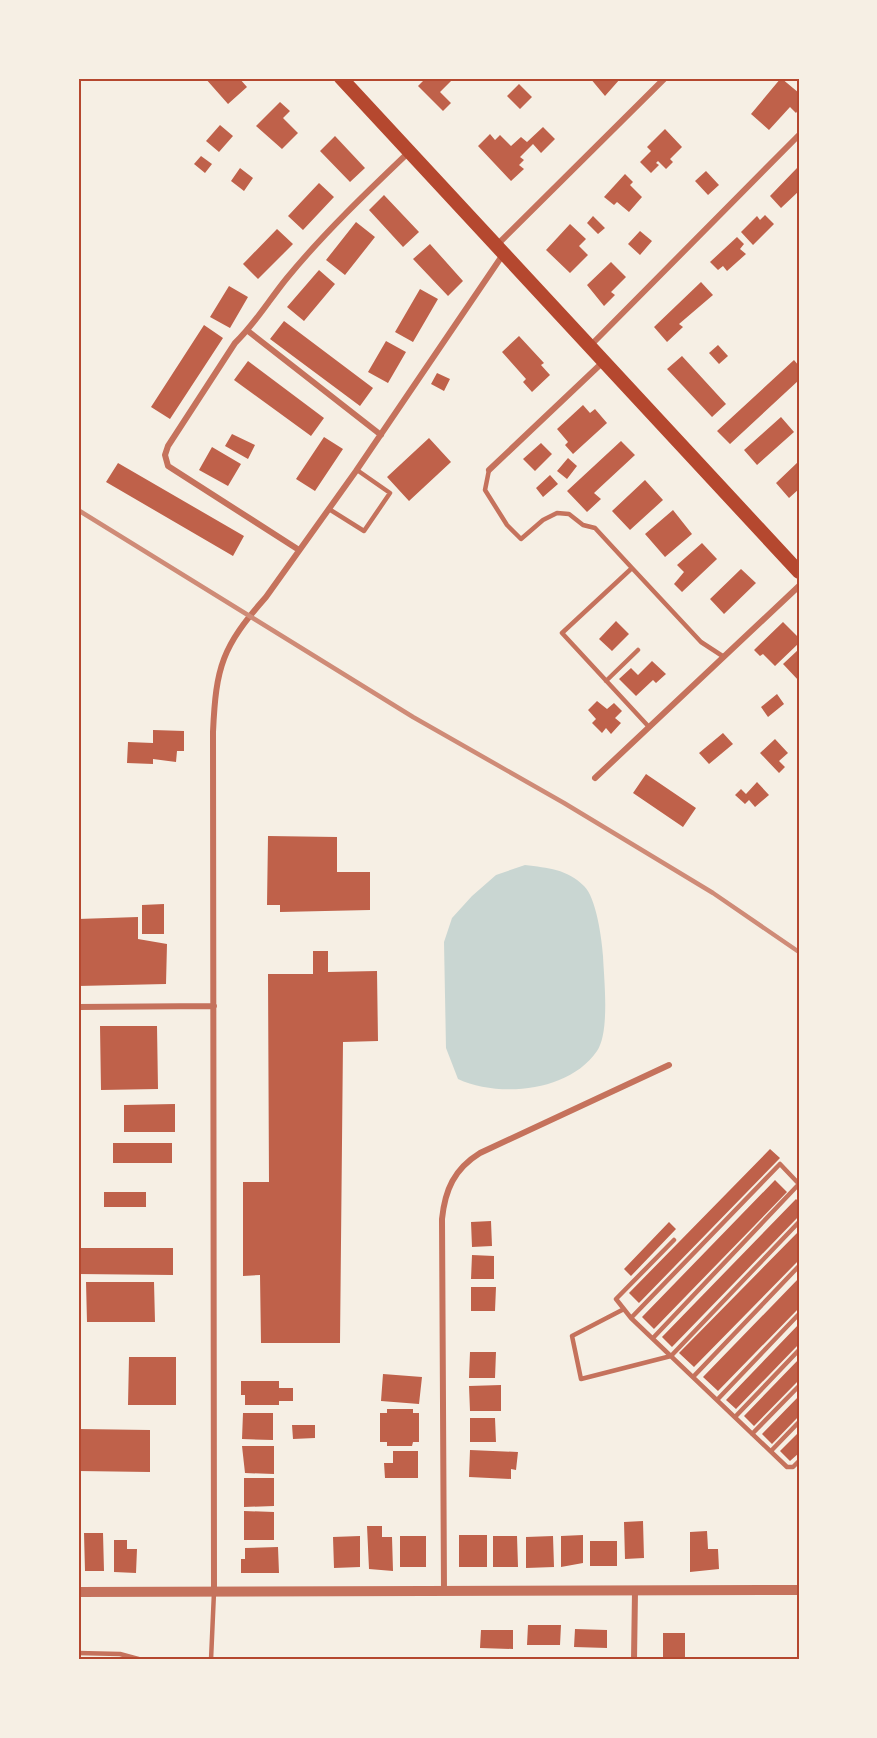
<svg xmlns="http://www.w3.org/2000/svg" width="877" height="1738" viewBox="0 0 877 1738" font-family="'Fira Sans',sans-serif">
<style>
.water{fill:#c9d6d2}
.building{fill:#bf614a}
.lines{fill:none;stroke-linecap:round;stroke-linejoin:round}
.service{stroke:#c5725c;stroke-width:4.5}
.minor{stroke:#c5725c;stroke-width:6}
.tertiary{stroke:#c5725c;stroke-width:10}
.primary{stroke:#b5482f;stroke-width:14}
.rail{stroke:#cf8b77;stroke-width:4.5}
.neatline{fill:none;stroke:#b5482f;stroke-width:2}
</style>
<rect width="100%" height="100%" fill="#f6efe4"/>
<path class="water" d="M525,865C548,868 567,869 584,886C596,897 602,939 603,956C604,979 610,1032 597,1051C569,1092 499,1098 458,1079L446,1048L444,942L452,918L472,896L496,875Z"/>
<path class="building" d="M205,78H239L247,87L228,104Z
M426,78H454L440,92L451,103L443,111L418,86Z
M590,78H619L620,79L605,96Z
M781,78L799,93V109L796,113L790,107L769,130L751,114Z
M519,84L532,97L520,109L507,96Z
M280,102L290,111L283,118L298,133L282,149L256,126Z
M220,125L233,136L219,152L206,141Z
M543,127L555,139L541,153L533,144L520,157L524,160L519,165L524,169L511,181L478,146L490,134L495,140L500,135L511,146L521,137L527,142Z
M665,129L682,147L670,159L673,162L666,169L658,161L656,163L659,165L651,173L640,162L651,151L647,147Z
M335,136L365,168L350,182L320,151Z
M201,156L212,164L205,173L194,164Z
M240,168L253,178L244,191L231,181Z
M797,168L799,191L781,208L770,196Z
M706,171L719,185L708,195L695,181Z
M625,174L633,182L630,185L642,197L629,212L617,202L614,205L604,197Z
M319,183L334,197L303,230L288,216Z
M384,195L419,232L403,247L369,210Z
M765,215L774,224L753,245L741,232L757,216L760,220Z
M593,216L605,228L598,234L587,223Z
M356,222L375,237L345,275L326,260Z
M570,224L586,239L579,246L588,255L570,273L546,250Z
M277,229L293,244L258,279L243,264Z
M640,231L652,241L640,255L628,244Z
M737,237L744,244L740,249L746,254L727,271L723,266L718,270L710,262Z
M430,244L463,281L448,296L413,259Z
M611,262L626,277L611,292L615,295L604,306L587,285Z
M319,270L335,284L304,321L287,307Z
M701,282L713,295L679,324L683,327L667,342L654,327Z
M229,286L248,297L230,328L210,317Z
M420,289L438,299L413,342L395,332Z
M284,321L373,388L360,406L270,339Z
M204,325L223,338L170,419L151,407Z
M519,336L544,363L541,365L550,375L532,392L523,382L526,379L502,352Z
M386,341L406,352L388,383L368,372Z
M718,345L728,356L719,364L709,353Z
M682,356L726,404L712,417L667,369Z
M794,360L799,366V380L730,444L717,431Z
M248,361L324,418L311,436L234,380Z
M437,373L450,379L444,391L431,384Z
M583,405L590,413L595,409L607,423L573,454L565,445L568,442L557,429Z
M781,417L794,432L757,465L744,450Z
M232,434L255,445L248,459L225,446Z
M324,437L343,449L315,491L296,479Z
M429,438L451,462L409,501L387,477Z
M621,441L635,455L594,493L601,499L587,512L567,491Z
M541,443L552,454L535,471L523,459Z
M212,447L241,464L228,486L199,470Z
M568,458L577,466L567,479L557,471Z
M799,461V489L789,498L776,483Z
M118,463L244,536L233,556L106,482Z
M550,475L558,484L543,497L536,488Z
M645,480L663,500L630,530L612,511Z
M673,510L692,534L665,557L645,534Z
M702,543L717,559L682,592L674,584L684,572L677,565Z
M741,569L756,583L724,614L710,599Z
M616,621L629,634L612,651L599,639Z
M783,622L799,638V643L775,666L763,654L760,656L754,650Z
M799,649V681L783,664Z
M652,661L666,674L656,683L653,680L636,696L619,679L631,668L638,675Z
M777,694L784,704L768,717L761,707Z
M597,701L607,709L614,703L622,711L615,718L621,723L611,734L606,728L602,733L592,723L596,719L588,710Z
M153,730L184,731V751H177L176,762L153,759V764L127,763L128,742L153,743Z
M723,733L733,744L709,764L699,753Z
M775,739L788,753L779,761L785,767L779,773L760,753Z
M646,774L696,808L683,827L633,793Z
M757,782L769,795L755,807L749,800L745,804L735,795L741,789L746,794Z
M268,836L337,837V872H370V910L280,912V905H267Z
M164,904V934H142V905Z
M138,917V939L167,944L166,984L78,986V919Z
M313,951H328V972L377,971L378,1041L343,1042L340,1343H261L260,1275L243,1276V1182H269L268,974H313Z
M100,1026H157L158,1089L101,1090Z
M175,1104V1132H124V1105Z
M113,1143H172V1163H113Z
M770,1149L780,1158L639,1303L629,1293Z
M775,1180L787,1192L654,1329L642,1317Z
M104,1192H146V1207H104Z
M796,1199L799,1202V1216L672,1347L662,1337Z
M491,1221L492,1246L472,1247L471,1222Z
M669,1222L676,1229L631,1276L624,1269Z
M799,1231V1260L694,1367L679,1353Z
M78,1248H173V1275L78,1274Z
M472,1255L494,1256V1279H471Z
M799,1278V1308L718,1391L703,1377Z
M86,1282H154L155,1322H87Z
M471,1287H496L495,1311H471Z
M799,1324V1344L736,1409L726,1400Z
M470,1352H496L495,1378H469Z
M129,1357H176V1405H128Z
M799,1359V1380L754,1426L744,1416Z
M383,1374L422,1377L419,1404L381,1401Z
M241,1381H279V1388H293V1401H279V1405H245V1395H241Z
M501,1385V1411H470L469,1386Z
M799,1396V1416L772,1444L762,1434Z
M387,1409H413V1413H419V1442H413L412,1446H387V1442H380V1413H387Z
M243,1413H273V1440L242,1439Z
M470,1418H495L496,1442H470Z
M292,1425H315V1438L293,1439Z
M78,1429L150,1430V1472L78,1471Z
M799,1432V1453L790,1461L780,1451Z
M242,1446H274V1474L245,1473Z
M470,1450L518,1452L516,1470L511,1469V1479L469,1477Z
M393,1451H418V1478H385L384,1463H393Z
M244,1478H274V1506L244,1507Z
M244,1511L274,1512V1540H244Z
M643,1521L644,1558L625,1559L624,1522Z
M367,1526H382V1537H392L393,1571L369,1569Z
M707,1531L708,1549H718L719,1569L690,1572V1532Z
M84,1533H103L104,1571H85Z
M459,1535H487V1567H459Z
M583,1535V1563L561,1567V1536Z
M360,1536V1567L334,1568L333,1537Z
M400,1536H426V1567H400Z
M493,1536H517L518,1567H493Z
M553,1536L554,1567L526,1568V1537Z
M114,1540H127V1549H137L136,1573L114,1572Z
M590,1541H617V1566H590Z
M278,1547L279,1573H241V1559H245V1548Z
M528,1625H561L560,1645H527Z
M575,1629L607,1630V1648L574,1647Z
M481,1630H513V1649L480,1648Z
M663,1633H685V1660H663Z"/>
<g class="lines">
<path class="service" d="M489,470L485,490L507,525L521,539L543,520L557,513L569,514L583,525L595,528L632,568
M329,509L364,531L390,493L357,470
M606,681L638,650
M649,727L562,633L632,568L701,642L724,657
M799,1184L780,1164L631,1318L787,1467H793L799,1461
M624,1309L572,1336L581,1379L671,1356L799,1222
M631,1318L616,1299L674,1240
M653,1338L799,1184
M693,1377L799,1266
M717,1400L799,1314
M735,1417L799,1350
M752,1434L799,1386
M771,1451L799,1422
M78,1653L120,1654L142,1660
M211,1660L214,1592"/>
<path class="minor" d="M497,245L665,78
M248,331L381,435
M590,346L799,135
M489,470L603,362
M299,550L168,466L165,455L168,446L235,343C255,324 269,300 287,278C324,233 367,192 409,152
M595,778L799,586
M78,1007L214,1006
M444,1590L442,1219C445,1190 454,1169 480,1153L669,1065
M214,1592L213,732C216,666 222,647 266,597L356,471L504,253
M634,1660L635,1591"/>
<path class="tertiary" d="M78,1592L799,1590"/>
<path class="primary" d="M341,78L799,572"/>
<path class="rail" d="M78,510L413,717L564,803L713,893L799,952"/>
</g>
<rect width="877" height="1738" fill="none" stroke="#f6efe4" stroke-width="159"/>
<rect x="80" y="80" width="718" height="1578" class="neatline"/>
</svg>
